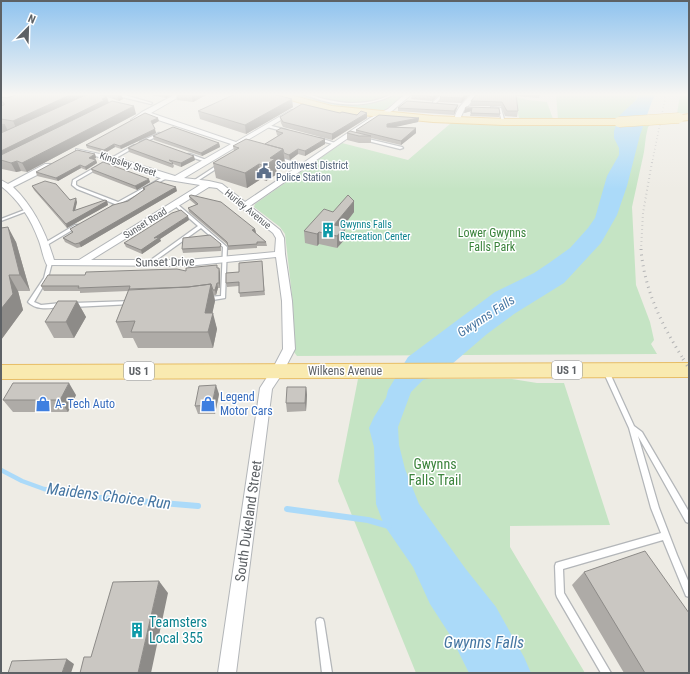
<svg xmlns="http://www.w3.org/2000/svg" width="690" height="674" viewBox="0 0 690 674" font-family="'Roboto Condensed',sans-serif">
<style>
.green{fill:#c5e4c4}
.water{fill:#abdaf9}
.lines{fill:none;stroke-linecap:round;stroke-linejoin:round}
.stream-far1{stroke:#abdaf9;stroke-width:4.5}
.stream{stroke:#abdaf9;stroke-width:6}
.service-casing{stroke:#b3b6b9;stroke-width:2.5}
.minor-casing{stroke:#b3b6b9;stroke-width:2}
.primary-casing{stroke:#e7bd66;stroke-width:2}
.service{fill:#fff;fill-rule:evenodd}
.minor{fill:#fff;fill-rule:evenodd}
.primary{fill:#f9eab0;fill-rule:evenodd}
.rail-far3{stroke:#b3b4b5;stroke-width:1.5;stroke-dasharray:0.5 3;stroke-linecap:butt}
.rail-far2{stroke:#b3b4b5;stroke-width:2;stroke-dasharray:0.5 3.5;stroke-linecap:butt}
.rail-far1{stroke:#b3b4b5;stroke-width:3;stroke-dasharray:1 4.5;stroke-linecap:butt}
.rail{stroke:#b3b4b5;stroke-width:3.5;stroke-dasharray:1 6;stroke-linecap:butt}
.primary-bridge-casing{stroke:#e7bd66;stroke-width:11;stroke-linecap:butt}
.primary-bridge{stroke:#f9eab0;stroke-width:10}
.wall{fill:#aeaba7}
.shaded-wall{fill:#8d8b88}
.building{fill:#cac7c2;stroke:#8d8b88}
.labels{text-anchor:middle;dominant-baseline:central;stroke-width:3;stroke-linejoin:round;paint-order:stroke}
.far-street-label{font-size:10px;fill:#5d6165;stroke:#fff}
.far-service-label{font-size:10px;fill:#4e5e75;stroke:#fff;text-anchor:start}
.far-culture-label{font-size:10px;fill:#0d838f;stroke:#fff;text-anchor:start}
.shield{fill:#fff;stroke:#8e9093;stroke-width:1}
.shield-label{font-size:11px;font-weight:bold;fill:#5d6165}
.park-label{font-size:12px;fill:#3c843d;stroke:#fff}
.street-label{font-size:12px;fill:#5d6165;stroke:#fff}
.shop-label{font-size:12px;fill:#366cbe;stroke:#fff;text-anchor:start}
.water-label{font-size:13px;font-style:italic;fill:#4676a2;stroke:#fff}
.near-park-label{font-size:14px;fill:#3c843d;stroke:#fff}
.near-street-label{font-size:14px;fill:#5d6165;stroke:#fff}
.near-culture-label{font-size:14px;fill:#0d838f;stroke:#fff;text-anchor:start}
.near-water-label{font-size:16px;font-style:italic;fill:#4676a2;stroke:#fff}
</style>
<rect width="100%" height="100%" fill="#eeece5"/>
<path class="green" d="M286,94H404L385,110L381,111L350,109Z
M556,94H637L636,100L619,118L558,119Z
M680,94H689V113L677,114Z
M514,96L528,100L547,102L553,119L519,118Z
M645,122V126L650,125L648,127L646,136L644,152L632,207L636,285L650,322L654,340L651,344L657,354L297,356L294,352L293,304L285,234L280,227L254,207L255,204L342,143L408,160L451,123L586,125Z
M358,379H512L537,383H564L610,525L510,526V547L585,673H416L338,481Z"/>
<path class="water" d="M639,94H656L652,101L640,135L627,186L617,215L601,243L564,283L514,314L487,334L438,376L423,380L411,392L398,427L399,445L405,469L419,504L465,568L496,607L524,657L531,673H469L450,635L430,604L413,567L384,525L376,504L374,447L369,428L374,417L386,398L388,390L408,357L495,292L534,273L549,263L570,248L588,228L595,218L607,176L619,155V148L614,138V131L620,115L636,100Z"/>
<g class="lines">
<path class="stream-far1" d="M1,470L22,481L44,489L112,499"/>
<path class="stream" d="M102,498L198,506
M287,509L368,520L389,526"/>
<g class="service-casing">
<path id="service" d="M118,94H121L152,103L151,104L118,96Z
M303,94C310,94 317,97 324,99C333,101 343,103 352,103C362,103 371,102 380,99C386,97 390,94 395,94C366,110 332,106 303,94Z
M442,94H445L435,104H433V102Z
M491,107L501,108L505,123L502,122L499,110L491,109Z
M268,125L287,130L288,131L286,132L267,127V125Z
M159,133L162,134L143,143L140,142Z
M318,138H320L338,144L336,145L318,140Z
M364,138L402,147L403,148L400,149L364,140Z
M134,145L137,146L76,181V185L79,187L118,202L165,176H167V178L114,207L112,206L115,204L77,189L72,185L73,180Z
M188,154H190L209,161L206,162L188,156Z
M277,157H279L306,166L303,167L277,159Z
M219,164L222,165L196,182L193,181Z
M174,203H176L227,247L225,298L207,301L204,299L207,297L221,296L223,247L201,228L152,263H150L148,262L198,226L174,205Z
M27,209H28L30,210L1,221V219Z
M75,225H79V226L47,245H45L43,244Z
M48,262H50L52,263L48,278L34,302L41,305L61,303L64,305L61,307C50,308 37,311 28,302L44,278Z
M131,301L134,303L133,304L73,307L70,305L73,303Z
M604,369H608L634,426L642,432L689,512V523L686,522L638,436L659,508L677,555L689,583V597L686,596L663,540L563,569L564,593L611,673H601L557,597L556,594L555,566L556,563L559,562L661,533L651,508L629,428L603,371Z
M320,618L323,619L324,622L332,673H322L316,622L317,619Z"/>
</g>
<g class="minor-casing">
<path id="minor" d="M176,94H184L151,113L236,142L291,110L296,111L184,178L209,181L222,184L245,202L370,118L388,109L405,94H412L392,111L374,120L250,206L280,230L284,238L285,254L292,301L295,349L282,374L272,389L236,673H218L260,388L273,368L283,349L282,301L276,257L187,266L47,265C43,258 42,249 39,241C31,219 19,200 1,186V180L8,184L45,164H51V168L13,187C34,207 46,233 54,260H79L200,185L163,179L110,160L76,151V149L114,157L175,176L231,144L146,116L136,121L131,120L142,112ZM209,187L217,188L273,233L276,238L275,252L187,260H91Z
M472,94H479L464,110L459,121H455C453,111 465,101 472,94Z"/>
</g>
<g class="primary-casing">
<path id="primary" d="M270,94H286L332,106L433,116L504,119H619L624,122L619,125H504L433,122L332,112Z
M689,114V120L679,121L674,118L676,116Z
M689,363V377L1,379V365Z"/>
</g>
<use href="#service" class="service"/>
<use href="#minor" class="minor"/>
<use href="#primary" class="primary"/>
<path class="rail-far3" d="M652,163L666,94"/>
<path class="rail-far2" d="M641,250L643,213L652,162"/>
<path class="rail-far1" d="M641,249C644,289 662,326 684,360"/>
<path class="rail" d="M683,359L689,368"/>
<g class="primary-bridge-casing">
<path id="primary-bridge" d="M619,122L679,118"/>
</g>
<use href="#primary-bridge" class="primary-bridge"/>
</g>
<path class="wall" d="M88,94H121L123,99L119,101L99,94L107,97L109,103L136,114L27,172L21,171L16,172L2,169H1V97L7,98L83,96Z
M145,94H172L166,98Z
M176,94H208L193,102L177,100Z
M229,94H273L293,107L246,134L200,119L198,111L233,95Z
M440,94L432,101L411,99L412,95Z
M443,94H470L461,103L439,102L440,97Z
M477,94H540L539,98L516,96L518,111L517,117L505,116L501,106H470L471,101Z
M458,105L457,108L454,115L398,111V108Z
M466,107L500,114L499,117L470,116L471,111L464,113Z
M340,113L357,115L367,113V118L332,140L283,127L281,123L280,117Z
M419,118L418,122L392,127L416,128V133L401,145L371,138V143H359L347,140V133H356V130Z
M159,121L152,124L156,133L121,149L115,147L105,153L87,148L86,145Z
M276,131L325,144L305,156L298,154L290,160L284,158L285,163L276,169L277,174L266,181L261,179L247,188L216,178L213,163L234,151L233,146L265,144L278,136L277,135Z
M153,136L219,143L220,147L202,156L154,140Z
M128,148L195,160L181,167L173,164L174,166L173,168L129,152Z
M95,154L96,158L94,159L96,160L97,163L86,170L81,168L58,181L37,176L36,172Z
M91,169L150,182L137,190L93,173Z
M32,186L77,202L75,210L107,201L108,205L67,228L34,190Z
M143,188L177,191L81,247L77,248L65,242L63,238L72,233L70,229L128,201L143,191Z
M189,196L255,229L256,233H255L266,242L267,246H257V248L228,250V245L189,212L188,208L196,205L190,200Z
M354,201V212L343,227H345V239L337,248L319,244L317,246L305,243L304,231L333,212Z
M189,220L160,239L161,241L142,254L126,247L124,243Z
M1,228L16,242L30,291H18L23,310L1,340Z
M221,244V251L183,253L182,249Z
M217,265V268H219L220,273V288H218L216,295H214L215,301L212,313L217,329L213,348H138L133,338H123L116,322L128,291L80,293V291H44L41,286L85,275L186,271Z
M262,265L265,295L240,297L239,286L227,287L226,283L239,272Z
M77,301L86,317L74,338H54L45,322Z
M306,387L307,395L306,411L287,412L286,403Z
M219,394L215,414H198L195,406Z
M76,395L68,412H13L3,400Z
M584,572L689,673H624L572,585Z"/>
<path class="shaded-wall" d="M72,94H82L84,98L17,130L13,121Z
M117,94H121L123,99L119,101Z
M165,94H172L166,98Z
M191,94H208L193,102Z
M435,94H440L432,101L433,97Z
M466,94H470L461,103L462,98Z
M107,97L109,105L1,160V151Z
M292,99L293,107L246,134L245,125Z
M458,105L457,108L454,115V111Z
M134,106L136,114L27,172L22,163Z
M472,108V111L464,113L465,109Z
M367,113V118L332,140V134Z
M158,118L159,121L152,125L151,121Z
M419,118L418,122L387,129V124Z
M5,125L9,133L1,137V126Z
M416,128V133L401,145V141Z
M155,129L156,133L121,149L120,146Z
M325,139V144L305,156V151Z
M219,143L220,147L202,156L201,153Z
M114,144L115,147L105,153L104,150Z
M283,149L285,163L276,169L277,174L266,181L264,166L270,158Z
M298,149V154L290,160L289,155Z
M95,154L96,158L90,161L89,158Z
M194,156L195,160L181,167V163Z
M96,160L97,163L86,170L85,167Z
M17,161L21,171L16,172L11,163Z
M259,164L261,179L247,188L245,173Z
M80,165L81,168L58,181L56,178Z
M149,179L150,182L137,190L135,186Z
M176,187L177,191L81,247L79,243Z
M76,198L77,202L74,215L73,211Z
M107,201L108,205L67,228L66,224Z
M354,201V212L335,237L334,225Z
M188,216L189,220L160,239L161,241L142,254L141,250L154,238Z
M8,227L16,242L30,291L20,275Z
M345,227V239L337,248V236Z
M255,229L256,233L252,234V230Z
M319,232V244L317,246V234Z
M219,268L220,273V288L219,283Z
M9,275L18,291L23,310L1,340V309Z
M217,283L218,288L216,295L215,290Z
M211,284L215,301L209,329L205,313Z
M77,301L86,317L74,338L66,322Z
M213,313L217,329L213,348L208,332Z
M69,383L76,395L68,412L60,400Z
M216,385L219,394L215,414L212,405Z
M306,387L307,395L306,411L305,403Z
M159,581L168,593L151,673H138Z
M67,659L74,664L71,673H62Z"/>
<path class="building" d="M18,94H72L13,121L1,119V106L4,105V103L1,101V97L7,98Z
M88,94H98L107,97L102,99L105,100L1,151V133Z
M235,94H273L292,99L245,125L198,111Z
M412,94H435L433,97Z
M443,94H466L462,98L440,97Z
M477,94H516L518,111H507L502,102L471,101Z
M112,101L134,106L22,163L17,161L11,163L1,160V155Z
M407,101L458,105L454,111L398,108Z
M302,104L340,113L342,112L357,115L361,111L367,113L332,134L283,122L280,117Z
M466,107L499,108L500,114L471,113L472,108L465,109Z
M145,113L158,118L151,121L155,129L120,146L114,144L104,150L86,145Z
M379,115L419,118L387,124V127L416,128L401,141L356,130Z
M1,124L5,125L1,126Z
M173,127L219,143L201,153L153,136Z
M281,128L325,139L305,151L298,149L289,155L284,153L283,149L265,144L283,133L276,131Z
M350,131L371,136H359L347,133Z
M146,139L194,156L181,163L169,160L173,163L172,164L128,148Z
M246,139L283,149L270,158L275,159L264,166L259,164L245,173L213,163L239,148L233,146Z
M77,150L95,154L89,158L96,160L85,167L80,165L56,178L36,172Z
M103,162L149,179L135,186L91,169Z
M45,181L56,184L70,200L76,198L73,211L105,200L107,201L66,224L32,186Z
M156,181L176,187L79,243L75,244L63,238L73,232L70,229L113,205L128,201L145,189L143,188Z
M191,195L221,202L255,229L252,230L266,242H257V244L228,246L227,242L188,208L198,204L189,196Z
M348,195L354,201L334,225L345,227L337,236L319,232L317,234L304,231L324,209L333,212Z
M181,210L188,216L154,238L160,237L141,250L124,243L172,213Z
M8,227L20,275H9L13,294L1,309V228Z
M210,235L221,244L220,247L182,249L183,238Z
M262,261L264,291L239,293V282L226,283V273L239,272V263Z
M217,265V268H219V283H217L215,290H213L211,284L188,287L129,290L130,286L78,288L79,286H41L48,275H85L86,272L146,270L177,269L186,271V268Z
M211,284L205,313H213L208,332H131L135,321L116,322L129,289L188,287Z
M58,301H77L66,322H45Z
M13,383H69L60,400H3Z
M216,385L212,405L195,406L199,386Z
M287,387H306L305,403H286Z
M645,551L689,613V673H645L584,572Z
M159,581L138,673H80L84,657H91L113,582Z
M67,659L62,673H8L12,661Z"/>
<linearGradient id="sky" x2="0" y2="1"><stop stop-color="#8fc3ef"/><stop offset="0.5" stop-color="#f7f6f3"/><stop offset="1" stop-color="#f7f6f3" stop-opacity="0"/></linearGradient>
<rect width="690" height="189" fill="url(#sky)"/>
<defs>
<g id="civic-bare" transform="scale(1.2)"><path d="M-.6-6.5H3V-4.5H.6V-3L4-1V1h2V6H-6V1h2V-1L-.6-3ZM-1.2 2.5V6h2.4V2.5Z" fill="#5c6f8a" stroke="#fff" stroke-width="2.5" paint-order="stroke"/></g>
<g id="building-bare" transform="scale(1.2)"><path d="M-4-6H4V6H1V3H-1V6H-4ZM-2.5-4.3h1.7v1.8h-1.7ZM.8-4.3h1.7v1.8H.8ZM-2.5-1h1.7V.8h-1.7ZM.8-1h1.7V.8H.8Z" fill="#0f9aa8" stroke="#fff" stroke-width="2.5" paint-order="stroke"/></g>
<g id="shop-bare" transform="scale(1.2)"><path d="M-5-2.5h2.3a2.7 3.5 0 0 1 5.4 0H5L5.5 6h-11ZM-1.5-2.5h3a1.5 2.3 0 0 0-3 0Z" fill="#3f7fe0" stroke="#fff" stroke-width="2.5" paint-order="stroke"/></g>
</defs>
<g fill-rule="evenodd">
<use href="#civic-bare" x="264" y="171"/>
<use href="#building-bare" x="328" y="230"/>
<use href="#shop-bare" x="43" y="404"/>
<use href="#shop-bare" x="208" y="404"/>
<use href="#building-bare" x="137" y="630"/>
</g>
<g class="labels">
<g class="far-street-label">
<text transform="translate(128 164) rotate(18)">Kingsley Street</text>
<text transform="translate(248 209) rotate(39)">Hurley Avenue</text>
<text transform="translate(145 223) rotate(-32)">Sunset Road</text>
</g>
<g class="far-service-label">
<text x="276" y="165">Southwest District<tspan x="276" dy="12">Police Station</tspan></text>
</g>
<g class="far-culture-label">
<text x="340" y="224">Gwynns Falls<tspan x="340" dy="12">Recreation Center</tspan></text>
</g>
<g class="shield">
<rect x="552" y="361" width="30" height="18" rx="3"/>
<rect x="124" y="362" width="30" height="18" rx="3"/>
</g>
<g class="shield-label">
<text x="567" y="370">US 1</text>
<text x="139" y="371">US 1</text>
</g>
<g class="park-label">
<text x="492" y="233">Lower Gwynns<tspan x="492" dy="14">Falls Park</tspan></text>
</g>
<g class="street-label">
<text transform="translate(165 262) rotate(-1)">Sunset Drive</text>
<text x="345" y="371">Wilkens Avenue</text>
</g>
<g class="shop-label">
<text x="220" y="397">Legend<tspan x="220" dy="14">Motor Cars</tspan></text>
<text x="55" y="404">A- Tech Auto</text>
</g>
<g class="water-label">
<text transform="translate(486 316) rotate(-33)">Gwynns Falls</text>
</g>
<g class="near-park-label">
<text x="435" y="464">Gwynns<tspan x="435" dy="16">Falls Trail</tspan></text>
</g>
<g class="near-street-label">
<text transform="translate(248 521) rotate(-82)">South Dukeland Street</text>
</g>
<g class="near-culture-label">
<text x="149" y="622">Teamsters<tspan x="149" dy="16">Local 355</tspan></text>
</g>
<g class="near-water-label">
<text transform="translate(109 496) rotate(7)">Maidens Choice Run</text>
<text x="484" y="642">Gwynns Falls</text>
</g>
</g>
<rect width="690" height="674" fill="none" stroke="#5d6165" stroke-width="4"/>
<g transform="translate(28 28) rotate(23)" stroke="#ffffff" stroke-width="3" paint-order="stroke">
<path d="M0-3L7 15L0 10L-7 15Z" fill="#5d6165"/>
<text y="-6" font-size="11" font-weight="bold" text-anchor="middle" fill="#5d6165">N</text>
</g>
</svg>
